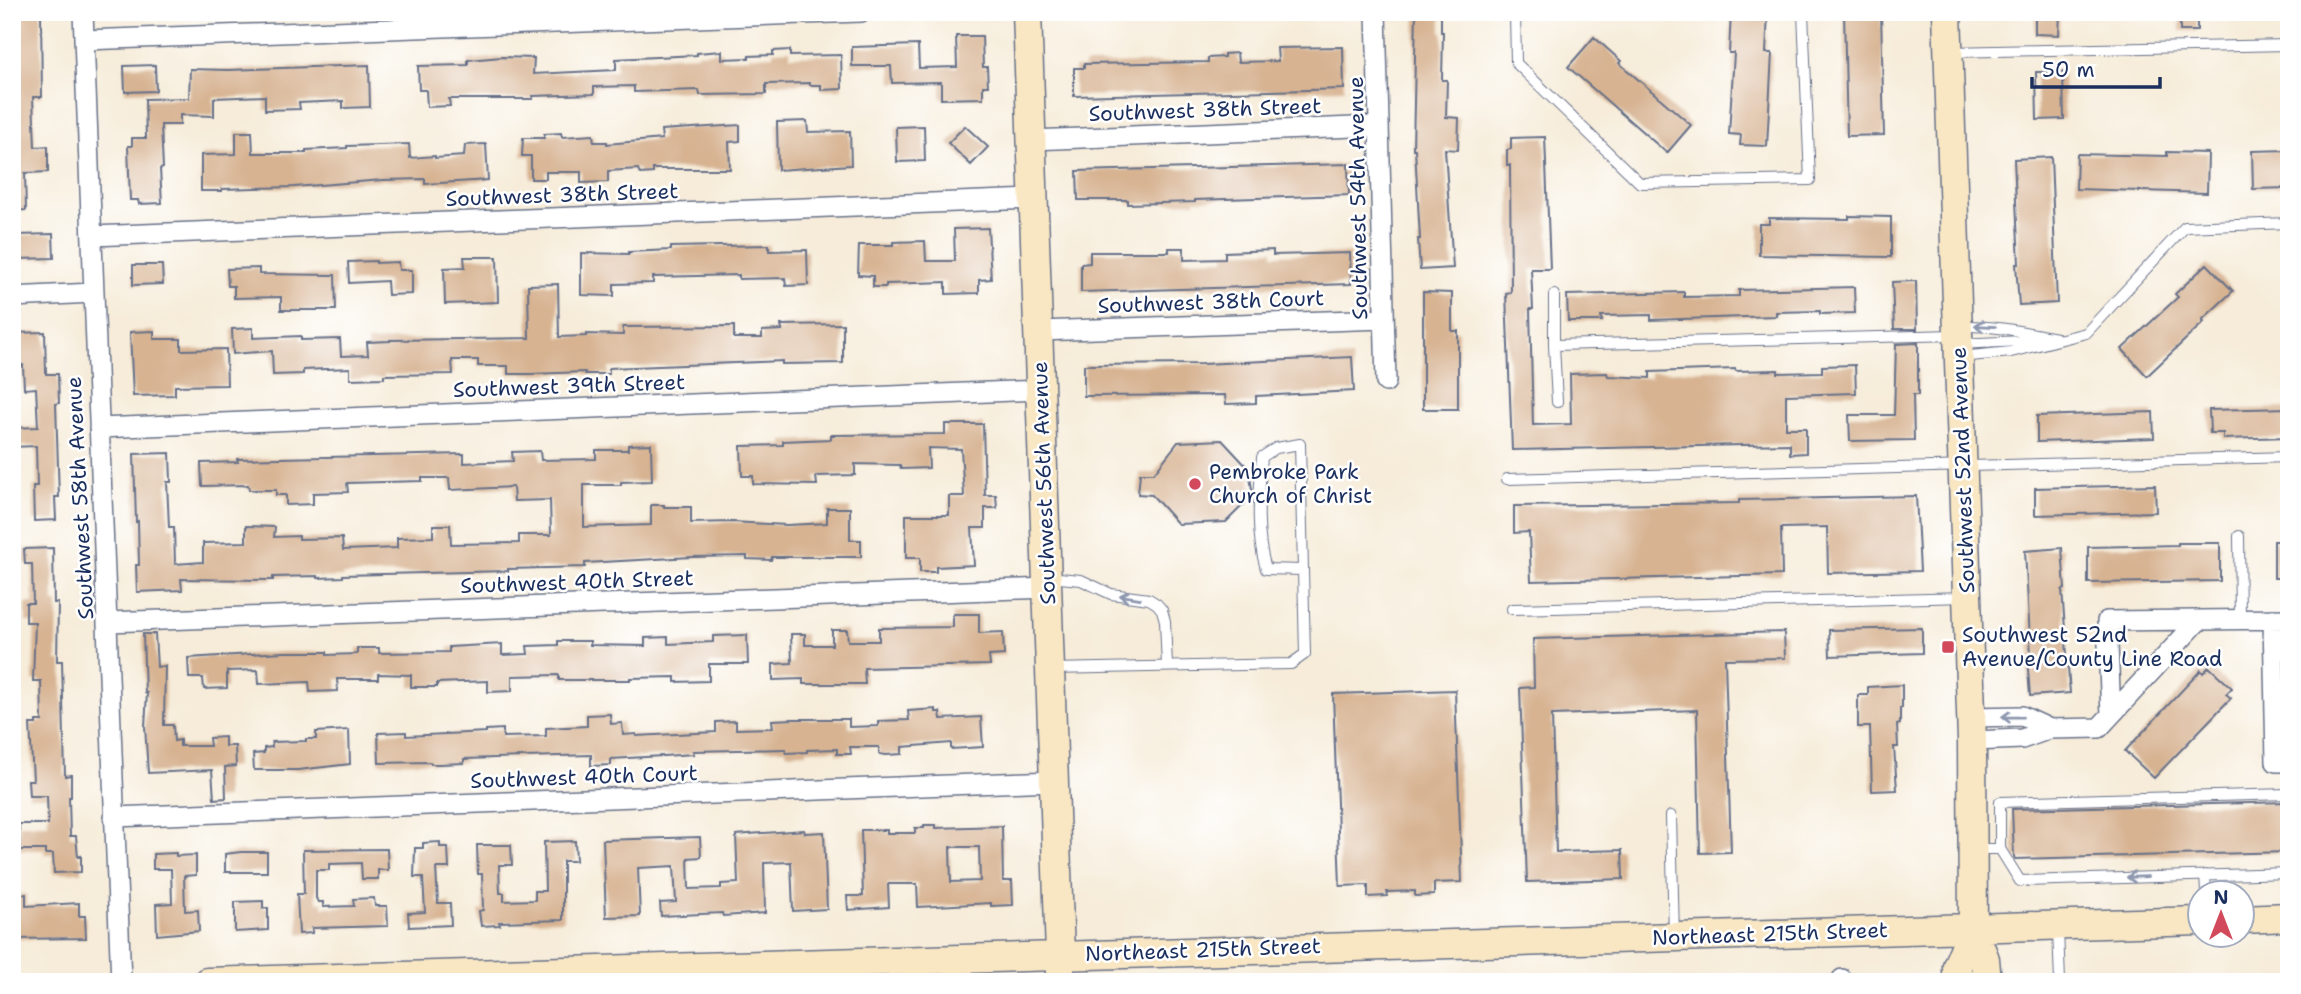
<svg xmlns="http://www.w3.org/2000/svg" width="2301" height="994" viewBox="0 0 2301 994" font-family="'Shantell Sans',sans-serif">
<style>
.building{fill:#d7b392;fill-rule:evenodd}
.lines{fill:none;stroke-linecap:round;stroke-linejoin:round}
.lane-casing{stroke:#687189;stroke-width:12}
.street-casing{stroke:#687189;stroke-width:22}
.secondary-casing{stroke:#687189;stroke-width:31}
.lane{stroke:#fff;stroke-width:10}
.street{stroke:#fff;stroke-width:19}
.secondary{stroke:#f9e7c3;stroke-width:28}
.oneway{stroke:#8d97ae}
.poi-dot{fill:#d1495b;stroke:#fff;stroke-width:2.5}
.labels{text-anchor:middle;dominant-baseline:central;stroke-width:5;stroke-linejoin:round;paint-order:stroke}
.street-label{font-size:21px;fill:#1b2f5e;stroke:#fff}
.poi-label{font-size:21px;fill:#1b2f5e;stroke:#fff;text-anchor:start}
</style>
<rect width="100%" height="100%" fill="#fff"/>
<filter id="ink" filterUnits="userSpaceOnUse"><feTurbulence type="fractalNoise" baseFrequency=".0143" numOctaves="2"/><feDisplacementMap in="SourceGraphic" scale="14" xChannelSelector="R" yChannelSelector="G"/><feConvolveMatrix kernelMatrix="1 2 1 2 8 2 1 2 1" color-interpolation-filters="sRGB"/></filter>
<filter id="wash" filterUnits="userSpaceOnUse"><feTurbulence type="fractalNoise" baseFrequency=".00686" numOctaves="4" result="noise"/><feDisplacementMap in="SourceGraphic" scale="28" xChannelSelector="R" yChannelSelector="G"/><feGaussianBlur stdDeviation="1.57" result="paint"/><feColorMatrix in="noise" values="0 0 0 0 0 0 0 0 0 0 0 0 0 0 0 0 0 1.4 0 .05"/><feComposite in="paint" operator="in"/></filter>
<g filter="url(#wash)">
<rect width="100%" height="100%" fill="#f6ecd9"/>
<g id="blocks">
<path class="building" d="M17,12H41L42,97H33L35,147L48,146V172L25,173L26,210L12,211V104H19Z
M1416,12H1441V32H1443L1442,80H1447L1446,117L1459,118L1458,150L1445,149L1453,268L1420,270L1418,239H1420L1415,149H1413Z
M1731,12L1768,13L1766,53H1772L1767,146L1740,145L1741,135L1729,134L1734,53H1729Z
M1844,12H1881L1884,135L1847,136Z
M2035,12H2060L2059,35L2035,34Z
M2180,12H2197V31H2180Z
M956,36H982L983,67H987L988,86H983V98L941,99V82L892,83L891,66H852V47L918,45L919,68L957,67Z
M1594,37L1621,61L1619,63L1691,125L1667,153L1568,67Z
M1343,47L1344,89L1074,96V68H1084V64L1208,62V58L1224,57V54L1237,53L1238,62L1278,61L1277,48Z
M790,50V56L841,55L842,89L821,90V85H810V83L766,84V94L700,95L699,90L634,92V86L594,87V94L533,96V99H449L450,106L427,107L426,90H419L418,66L468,65V60L502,57L534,58L533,74L616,70V59L697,55V53L722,51V59L749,58V56L773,55V51Z
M155,65L156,91L125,92L124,66Z
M369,65L370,107L343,108V101L299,103L300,109L265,110V96L214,98V116L180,115V125H161L163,168L160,169L162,203L139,204L138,200H130L128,146H132V138H146L145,99L189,98L190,69L228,70Z
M2036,72H2063L2064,119L2037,120Z
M807,121L808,132L850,131L851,165L778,170L777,122Z
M740,125V141L729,142L730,169H653V173L640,174L638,169L608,171V182L581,183V172H546V179H531V156H522L523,138H544V134L561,133L562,137L593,135L594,142H607V144L662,139L661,130Z
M924,126L925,161L897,162L896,127Z
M965,126L988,147L971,165L948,143Z
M236,132H252L253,153H306V150L347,148V146L409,144L410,158L435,156V158L464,156L465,145L486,144L488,180L425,184V179L383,180L294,187L222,189V191H201V155L236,154Z
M1545,137L1550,269H1531L1533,309H1530L1533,425L1571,424L1570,374L1607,373L1608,376L1650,378V372L1735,369L1736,371L1778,370V373L1822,372V366L1855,365L1856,393L1786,395V428H1806V453L1790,454V444L1512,450L1506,293L1511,292L1510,165H1507V150L1511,149V138Z
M2289,150V188L2253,189L2252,151Z
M2167,152L2208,153L2207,193L2076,189L2077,154L2167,156Z
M2051,157L2057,303L2019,305L2016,264H2019L2014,159Z
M1348,164L1349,195L1195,200V202L1128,204V200H1078L1077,171Z
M1849,216L1891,217V257L1759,255V224H1769V218L1849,219Z
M988,228L991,279L979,280V293L946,294V282L886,284V287H873V276L858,275L859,245H893V242L925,241L926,261H955L954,229Z
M53,234L54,258L17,259L16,235Z
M769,245V251L807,250L808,285L786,286L785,278L739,279V275L653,277V283L614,284V296L581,295V253L629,254V252L671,250V247Z
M1169,248H1184V260L1225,259V252L1273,250V255L1350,253L1351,284L1081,292V264L1090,263V252H1169Z
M464,257H497L498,302L445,304L444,268L465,267Z
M376,261V263L398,262L399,270H412V294L388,295L387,281L349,283L348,262Z
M2207,264L2233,291L2202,320L2204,322L2147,376L2122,349L2178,297L2175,294Z
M133,265H162L163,284L133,285Z
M259,268V274L335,275L336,310H281V297L234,298V286H228L227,269Z
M1916,281L1917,329H1894L1892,282Z
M558,284L559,337L586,336V334L623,335V327L734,326V338H762V331L782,330L781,325L843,324V363L782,364V361L735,363L609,368V374H585V372L530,374H508V366H478V360H452L453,374L384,375V378L350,379V368L303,370V374L273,375L272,351L233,354L232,329L253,328V338L301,336V340L340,339L341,356L368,355L367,342L390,341V340L529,338L528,285Z
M1854,287L1855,313L1820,314V311L1776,312V316L1651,320V315L1601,316L1602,321H1568L1567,295L1684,292V297L1739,296V290Z
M1423,292L1452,293V331H1458V409H1423Z
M154,331V339H181V350L226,349L227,385L175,386V395L133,396L130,332Z
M45,332L46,374H58L59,403L56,404L59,497H55L56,520L34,521L33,486H37L36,446L12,447V428L38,427L36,388L24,389L23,365H13L12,333Z
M1918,343V395H1913L1914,440L1850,441L1849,415H1894L1896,344Z
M1352,357L1354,391L1256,396V403L1226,404L1225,395L1084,396V365L1202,364Z
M2289,408V437L2223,439V433H2210L2209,410Z
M2153,412L2154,438L2037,442V416Z
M945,424H983L985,495H996L997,508H985V528H972L974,565L936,567V572H920V558H906V515H949V496H964L961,449L928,448L929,468L901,469L900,465L855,464V475L816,476L817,485L753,484V476H742L741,446L783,445V441L831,439V435L945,434Z
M1222,440L1249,469L1252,490V496L1226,522L1178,524L1152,495L1138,494L1140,473H1154L1178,442Z
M651,444L652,481L621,482V485H584V527L651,525V505H664V507H691V523L732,522L787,525L827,523V508H850V540H861V557H772L771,560L747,559V556L692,557L585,563V567L508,569V571L343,575V577L318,578V576L273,577V580L181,579L182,590L137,592L136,565H139L138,521L136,522L134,454L170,453L171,482H167L169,527H174L175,564L203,562V543L246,542V526L275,527L274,537L299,536V539L342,538L343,550L397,548V538L433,537V525H450L451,544L519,543V535H551L550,500L514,501L513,487L450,490L449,478H422V481L347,483L348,492L313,493V504L286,505V495H276V490H249L248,485L202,486L201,463L238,462L237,459L464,454V463L513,461L512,452L540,451L541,460L596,459V450H628V445Z
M2155,485L2156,512L2035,515V488Z
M1916,496L1920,571L1828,573L1827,527L1781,528L1782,575L1531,581L1529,532L1514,533V506L1739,503V500Z
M2274,541H2289V578H2274Z
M2178,543H2220V581L2088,583V547L2178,545Z
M53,548L54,603H58L57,661H62L65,776L71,775V797H69L70,836H76L78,857L81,856V872L54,873L53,854H45V850H20L19,824H48L47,796H29L28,780H33L30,724H36V721H42L41,681H33L35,622H26V603H33L32,564H25L24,549Z
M2062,548L2065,589L2062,590L2070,693L2030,696L2027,656H2031L2025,551Z
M953,614H979V633L1003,632L1004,655L989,656L990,665L864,668L865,684H803V679L773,680V664L792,663L791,634H805V645H832V630H847L848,641H879V628L953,627Z
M1922,628V653L1830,656L1829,630Z
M1784,632L1785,658L1725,659L1731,852L1700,853L1697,710L1552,715L1556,852L1622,850L1623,879L1527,882L1520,688L1534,687L1533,639Z
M143,634H155L157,667L165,666L164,725H173L174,741L180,740V746H210L209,738L225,737V746H235L236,766L225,767L226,798L214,799L212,770L148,773L145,726L147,693H145Z
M747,635L748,664H709V681L675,682V677L630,678V680H559V675L512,676V691L488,692V681L437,683V687H411V675L378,674V679H337L338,691L310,692L309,682L259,684L258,670L227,671V688L204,689L203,678H189L188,658L283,652H327V655L357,654V648H379V653L449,652V647L502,644V655L528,654L527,646L558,645V641H590V645L645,646V638L668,637V644L713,642V636Z
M2209,667L2232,688L2226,694L2231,698L2154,778L2125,751L2201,670L2203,673Z
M1902,685V708H1900V724L1897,725L1898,747H1894L1897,790L1872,791L1870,727H1858V695H1868V687Z
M1455,690L1462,882L1434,883V895L1415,896V891L1387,892V896L1368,897V885L1340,886L1333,694Z
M936,709V712H940L941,719L981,717L983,747L951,749V743L902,747V754L886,755L879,754V747H850L851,754H837V749L807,750V752L786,753V749L693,751L694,754L663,756L611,759V765L591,766V755L464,759V763L440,764H431L430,762L379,763L378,733L406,732V736L486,732V730L503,729V737L546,736V728L587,726V715L610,714L611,724L622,723L623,735L636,734V736L716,732V722L736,721V729L773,728L772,720L794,719H849V727L878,726V721L909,720L908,711Z
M349,730L350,764L298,770H254L253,754L264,753V748L272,747V742L306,741V739H316V732Z
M2289,802V852L2015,859L2014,857L2012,809Z
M924,825H936V828L1002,826L1003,881H1012L1013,905L991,906V903L918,907L917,884H888L889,907L848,910L847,896H863L861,830H887V833H915V828H924ZM950,847H979L980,881L951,882Z
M804,830L805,833L824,832L827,909L793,911L791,862L764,863L765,913L723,916L722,913L661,916L660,903L676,902L674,866L638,868L640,916L606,917L603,840L700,837L701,857L688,858L689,889L721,888V884L738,883L736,835Z
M575,841L576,861H563V920L499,922L500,925L481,926L479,911L483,910L482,874H478L477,845H511L512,865H499L500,893H504V901L535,900V891H545L544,842Z
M440,842V847H448L449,868H436L438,903H450L451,925L409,927L408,913L425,912L423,877H414L415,848H423V843Z
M387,849L388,870H378V879H362L361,863L329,864V870H316V898L318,902H323V907L354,906L353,899L374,898L375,906H387L388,926L312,928V933L299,934L297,894H304L303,850Z
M241,852H267V872H225V854Z
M176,853V856L196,855V875L184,876L185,911L198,910L199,931L157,935L156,904L172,903L171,869H153V854Z
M26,894V906L79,903V916H85L86,938L12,939V895Z
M263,901V908H268V930L235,932V902Z"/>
</g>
</g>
<g filter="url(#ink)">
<use href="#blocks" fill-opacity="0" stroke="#687189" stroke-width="2"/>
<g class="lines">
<g class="lane-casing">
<path id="lane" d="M1515,12L1516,63L1640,183L1810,180L1803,12
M1949,52L2289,45
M1554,295V345L1956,335
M1961,326C1994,325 2024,332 2056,338
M1959,344L2042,340
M1554,345L1557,402
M1960,357L2011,352L2086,333L2185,227L2289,223
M1507,479L2289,457
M2239,536L2240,620
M1048,577L1081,580L1111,594L1149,599L1157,604L1162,610L1165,621L1167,666
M1512,609L1966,597
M1051,669L1291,664L1305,654L1300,444L1276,448L1262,457C1259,495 1255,532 1266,569L1303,570
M1671,816L1674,936
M1975,849H2000L2020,881L2289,873
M2000,849V802L2289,794
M2205,875L2206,892
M2058,929L2060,982"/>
</g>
<g class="street-casing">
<path id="street" d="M83,12L121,982
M1376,12L1386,382
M84,40L861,12
M1032,140L1379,126
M92,236L1034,199
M12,297L93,293
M1039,331L1384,319
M99,428L1041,390
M2273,619L2276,762H2289
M108,622L1048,588
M2111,715L2107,621L2289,619
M1971,717L2022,716L2050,729
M1972,741L2022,739L2050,729L2099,728L2199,620
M114,817L1054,781
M1842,979V982"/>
</g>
<g class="secondary-casing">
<path id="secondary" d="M1027,12L1060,955V982
M1947,12L1972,741L1973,928L1985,959L1987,982
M2242,919L2289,917
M207,982L2200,921
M1957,982V966L1973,928"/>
</g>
<use href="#lane" class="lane"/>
<use href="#street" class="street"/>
<use href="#secondary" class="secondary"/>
</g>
<defs><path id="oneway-shaft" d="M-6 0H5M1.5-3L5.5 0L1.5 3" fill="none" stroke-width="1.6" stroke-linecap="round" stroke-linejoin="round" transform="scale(1.75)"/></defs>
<g class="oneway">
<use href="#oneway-shaft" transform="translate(1985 326) rotate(-177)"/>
<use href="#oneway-shaft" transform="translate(1130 597) rotate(-171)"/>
<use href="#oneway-shaft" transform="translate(2012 717) rotate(-179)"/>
<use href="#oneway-shaft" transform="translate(2137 877) rotate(178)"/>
</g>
</g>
<g class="poi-dot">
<circle cx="1195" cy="484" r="7"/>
<rect x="1941" y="640" width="14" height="14" rx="3.5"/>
</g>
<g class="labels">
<g class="street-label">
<text transform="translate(1205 110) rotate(-2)">Southwest 38th Street</text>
<text transform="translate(562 195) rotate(-2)">Southwest 38th Street</text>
<text transform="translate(1358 198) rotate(-91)">Southwest 54th Avenue</text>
<text transform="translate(1211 302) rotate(-2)">Southwest 38th Court</text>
<text transform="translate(569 386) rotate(-2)">Southwest 39th Street</text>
<text transform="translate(1963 470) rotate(-92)">Southwest 52nd Avenue</text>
<text transform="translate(1044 483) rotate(-92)">Southwest 56th Avenue</text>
<text transform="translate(80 498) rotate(-93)">Southwest 58th Avenue</text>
<text transform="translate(577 582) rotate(-2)">Southwest 40th Street</text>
<text transform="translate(584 777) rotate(-2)">Southwest 40th Court</text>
<text transform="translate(1770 934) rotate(-2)">Northeast 215th Street</text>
<text transform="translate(1203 950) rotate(-2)">Northeast 215th Street</text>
</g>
<g class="poi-label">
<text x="1209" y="472">Pembroke Park<tspan x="1209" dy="24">Church of Christ</tspan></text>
<text x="1962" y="635">Southwest 52nd<tspan x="1962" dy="24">Avenue/County Line Road</tspan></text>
</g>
</g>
<rect width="2301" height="994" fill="none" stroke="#fff" stroke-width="42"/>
<g transform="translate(2221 914)"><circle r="33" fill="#ffffff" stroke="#a4acbf" stroke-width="2"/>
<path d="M0-5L12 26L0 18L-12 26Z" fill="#d1495b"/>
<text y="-10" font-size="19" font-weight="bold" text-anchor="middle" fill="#1b2f5e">N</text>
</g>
<path d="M2032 77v10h128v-10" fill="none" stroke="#1b2f5e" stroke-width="3.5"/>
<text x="2042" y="77" font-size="21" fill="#1b2f5e" stroke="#ffffff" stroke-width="5" paint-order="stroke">50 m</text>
</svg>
